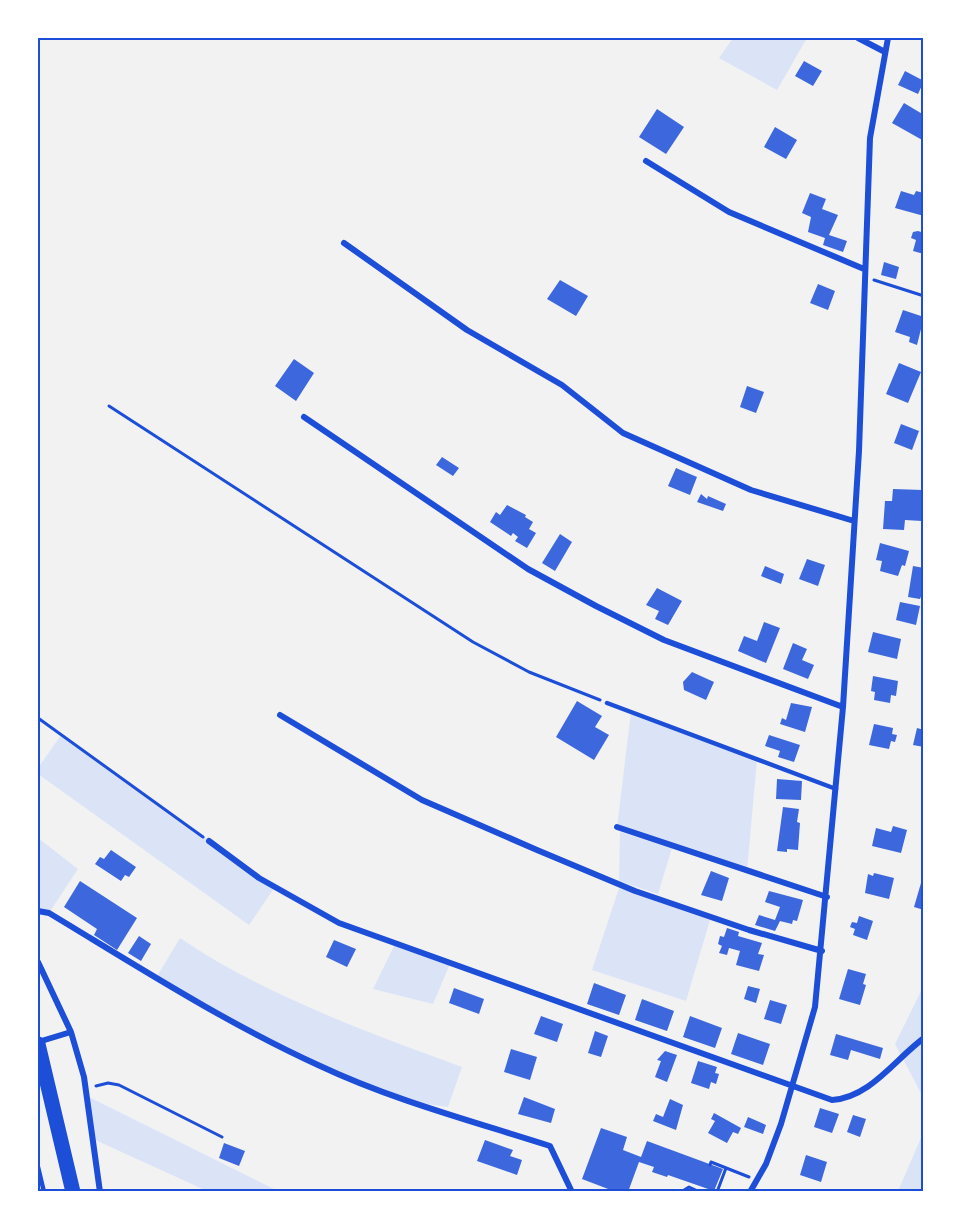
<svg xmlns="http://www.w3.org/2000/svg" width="961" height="1229" viewBox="0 0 961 1229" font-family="'Varela Round',sans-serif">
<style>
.green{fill:#dbe4f7}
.building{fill:#3d67dc}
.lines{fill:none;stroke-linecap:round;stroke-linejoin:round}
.path{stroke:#1d4ed8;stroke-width:3}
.service{stroke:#1d4ed8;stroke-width:4.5}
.minor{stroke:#1d4ed8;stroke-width:6}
.primary{stroke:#1d4ed8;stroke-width:15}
.neatline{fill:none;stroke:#1d4ed8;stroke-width:2}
</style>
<rect width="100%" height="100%" fill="#f2f2f2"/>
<path class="green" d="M733,38H807L777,90L719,58Z
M631,712L757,760L747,871L617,827Z
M61,735L275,887L249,925L38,774V768Z
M620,832L672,848L658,894L619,881Z
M38,838L78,869L49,913L38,911Z
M619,888L710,920L686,1001L592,970Z
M180,938C262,994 369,1033 462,1067L448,1107C354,1097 240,1023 156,978Z
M395,944L450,964L433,1004L373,989Z
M923,987V1097L895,1044Z
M87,1096L278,1191H207L93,1139Z
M923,1133V1191H898Z"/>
<path class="building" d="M804,61L822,71L813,86L795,76Z
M905,71L924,81L918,94L898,85Z
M904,103L924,115V141L892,123Z
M657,109L684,127L666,154L639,137Z
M775,127L797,140L786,159L764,147Z
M901,191L914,195L916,191L924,193V216L895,208Z
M810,193L826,199L822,209L838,215L829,235L847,241L843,252L823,245L825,238L808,232L811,217L802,213Z
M918,231L924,233V254L913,251L916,240L911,238L913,232Z
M884,262L899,267L896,279L881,275Z
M560,280L588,296L576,316L547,299Z
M818,284L835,291L828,310L810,303Z
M903,310L924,317L917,345L909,342L910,337L895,332Z
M294,359L314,373L296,401L275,386Z
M899,363L921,372L908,403L886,394Z
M747,386L764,392L756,413L740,407Z
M901,424L919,431L912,450L894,443Z
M442,457L459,468L453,476L436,465Z
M676,468L697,477L690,495L668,486Z
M893,489L923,490L922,521L905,520L904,530L883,529L885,501H892Z
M701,494L707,499L708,496L726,504L723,511L697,502Z
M507,505L526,515L525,517L533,522L529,529L536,533L527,548L515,541L518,537L513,533L511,536L490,522L496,512L500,515Z
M560,534L572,542L555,571L542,563Z
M880,543L909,551L905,566L902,565L898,576L880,571L882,561L876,560Z
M807,559L825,565L818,586L799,579Z
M765,566L784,574L781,584L761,576Z
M913,566L924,568V589L920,599L908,597Z
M657,588L682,601L668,625L655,619L659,611L646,605Z
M900,602L920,606L916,625L896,620Z
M764,622L780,628L766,663L738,651L744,636L757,641Z
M873,632L901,639L897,659L868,652Z
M793,643L807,649L802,660L814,665L808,679L783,669Z
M692,672L714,682L706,700L684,690L683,682Z
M873,676L898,681L896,696L891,695L890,703L874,700L875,692L871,691Z
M577,701L602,716L595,727L609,735L594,760L556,737Z
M791,703L812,707L805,732L780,724L782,718L786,720Z
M874,724L893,728L892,734L897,735L895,742L891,741L889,749L869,745Z
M917,728L924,730V747L913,745Z
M769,735L800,745L794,762L778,757L780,751L765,746Z
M777,779L802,781L801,800L776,799Z
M783,807L799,809L797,822L800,823L798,850L787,849V852L777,851Z
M893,826L907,830L901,853L872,846L876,828L891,832Z
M111,850L136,867L129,877L125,875L121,881L95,864L100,857L104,859Z
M711,871L729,878L722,901L701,895Z
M874,873L894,878L889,899L865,893L868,874L873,876Z
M80,881L137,918L117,950L94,935L97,929L64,907Z
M921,883L924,884V910L914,907Z
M769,891L803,900L797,921L793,920L792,924L780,921L775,931L755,925L759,915L775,920L780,907L765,902Z
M859,916L873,921L867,940L853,935L855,929L850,927L852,922L857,923Z
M727,928L739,932L738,936L762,943L758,954L764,955L759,971L736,965L740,951L729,948L727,955L719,953L722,946L718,944L720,936L724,937Z
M139,936L151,944L141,961L128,953Z
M334,940L356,949L347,967L326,957Z
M848,969L866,974L863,984L866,985L860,1005L839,999Z
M594,983L626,995L619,1015L587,1004Z
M748,986L760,989L756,1003L744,999Z
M454,988L484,999L479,1014L449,1003Z
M642,999L674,1011L667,1031L635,1020Z
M770,1000L787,1005L781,1024L764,1019Z
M541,1016L563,1024L557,1042L534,1034Z
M690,1016L722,1028L715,1048L683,1037Z
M595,1031L608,1036L601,1057L588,1053Z
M738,1033L770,1044L763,1065L731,1054Z
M836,1034L883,1048L880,1059L851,1050L848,1060L830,1055Z
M511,1049L537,1057L530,1080L504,1072Z
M665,1051L677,1055L667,1082L655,1077L661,1061L657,1060Z
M698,1061L717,1067L715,1073L719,1074L716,1084L711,1082L709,1089L691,1083Z
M524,1097L555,1109L551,1123L518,1114Z
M670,1099L683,1105L676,1130L653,1121L656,1114L663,1117Z
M820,1108L839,1114L832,1133L814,1127Z
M714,1113L741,1128L738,1134L733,1132L727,1143L708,1133L715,1121L711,1119Z
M853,1115L866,1119L860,1137L847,1132Z
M748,1117L766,1125L763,1134L744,1127Z
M601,1128L627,1137L623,1150L641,1157L647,1141L723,1169L714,1191L668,1175L667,1177L652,1172L654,1167L639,1162L628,1192H616L582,1179Z
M485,1140L513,1150L510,1156L522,1160L517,1175L477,1161Z
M224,1143L245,1151L239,1166L219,1158Z
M806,1155L827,1162L821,1182L800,1175Z"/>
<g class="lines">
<path class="path" d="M874,280L924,296
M109,406L473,642L529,672L600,700
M38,718L203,837
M96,1086L108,1083L119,1085L222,1137
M710,1165L711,1162L749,1177
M681,1192L689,1187L700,1192
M717,1192L726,1168"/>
<path class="service" d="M607,703L836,789
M38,1167L44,1192"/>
<path class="minor" d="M858,38L885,52
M646,161L729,212L864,269
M344,243L467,330L562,385L623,433L751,490L854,521
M304,417L528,569L596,606L664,640L843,707
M280,715L422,800L537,850L635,891L749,930L822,951
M617,827L827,897
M209,841L259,878L339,923L832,1100C871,1097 895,1059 924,1038
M38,911L49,913C137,966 224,1022 318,1065C392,1100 472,1121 550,1146L572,1192
M38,962L71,1032L84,1077L100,1192
M38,1042L71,1032
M750,1192L766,1164L781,1124L815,1007L843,707L859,451L870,138L888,38"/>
<path class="primary" d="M38,1044L73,1192"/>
</g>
<rect width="961" height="1229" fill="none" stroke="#ffffff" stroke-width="78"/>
<rect x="39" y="39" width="883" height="1151" class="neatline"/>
</svg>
